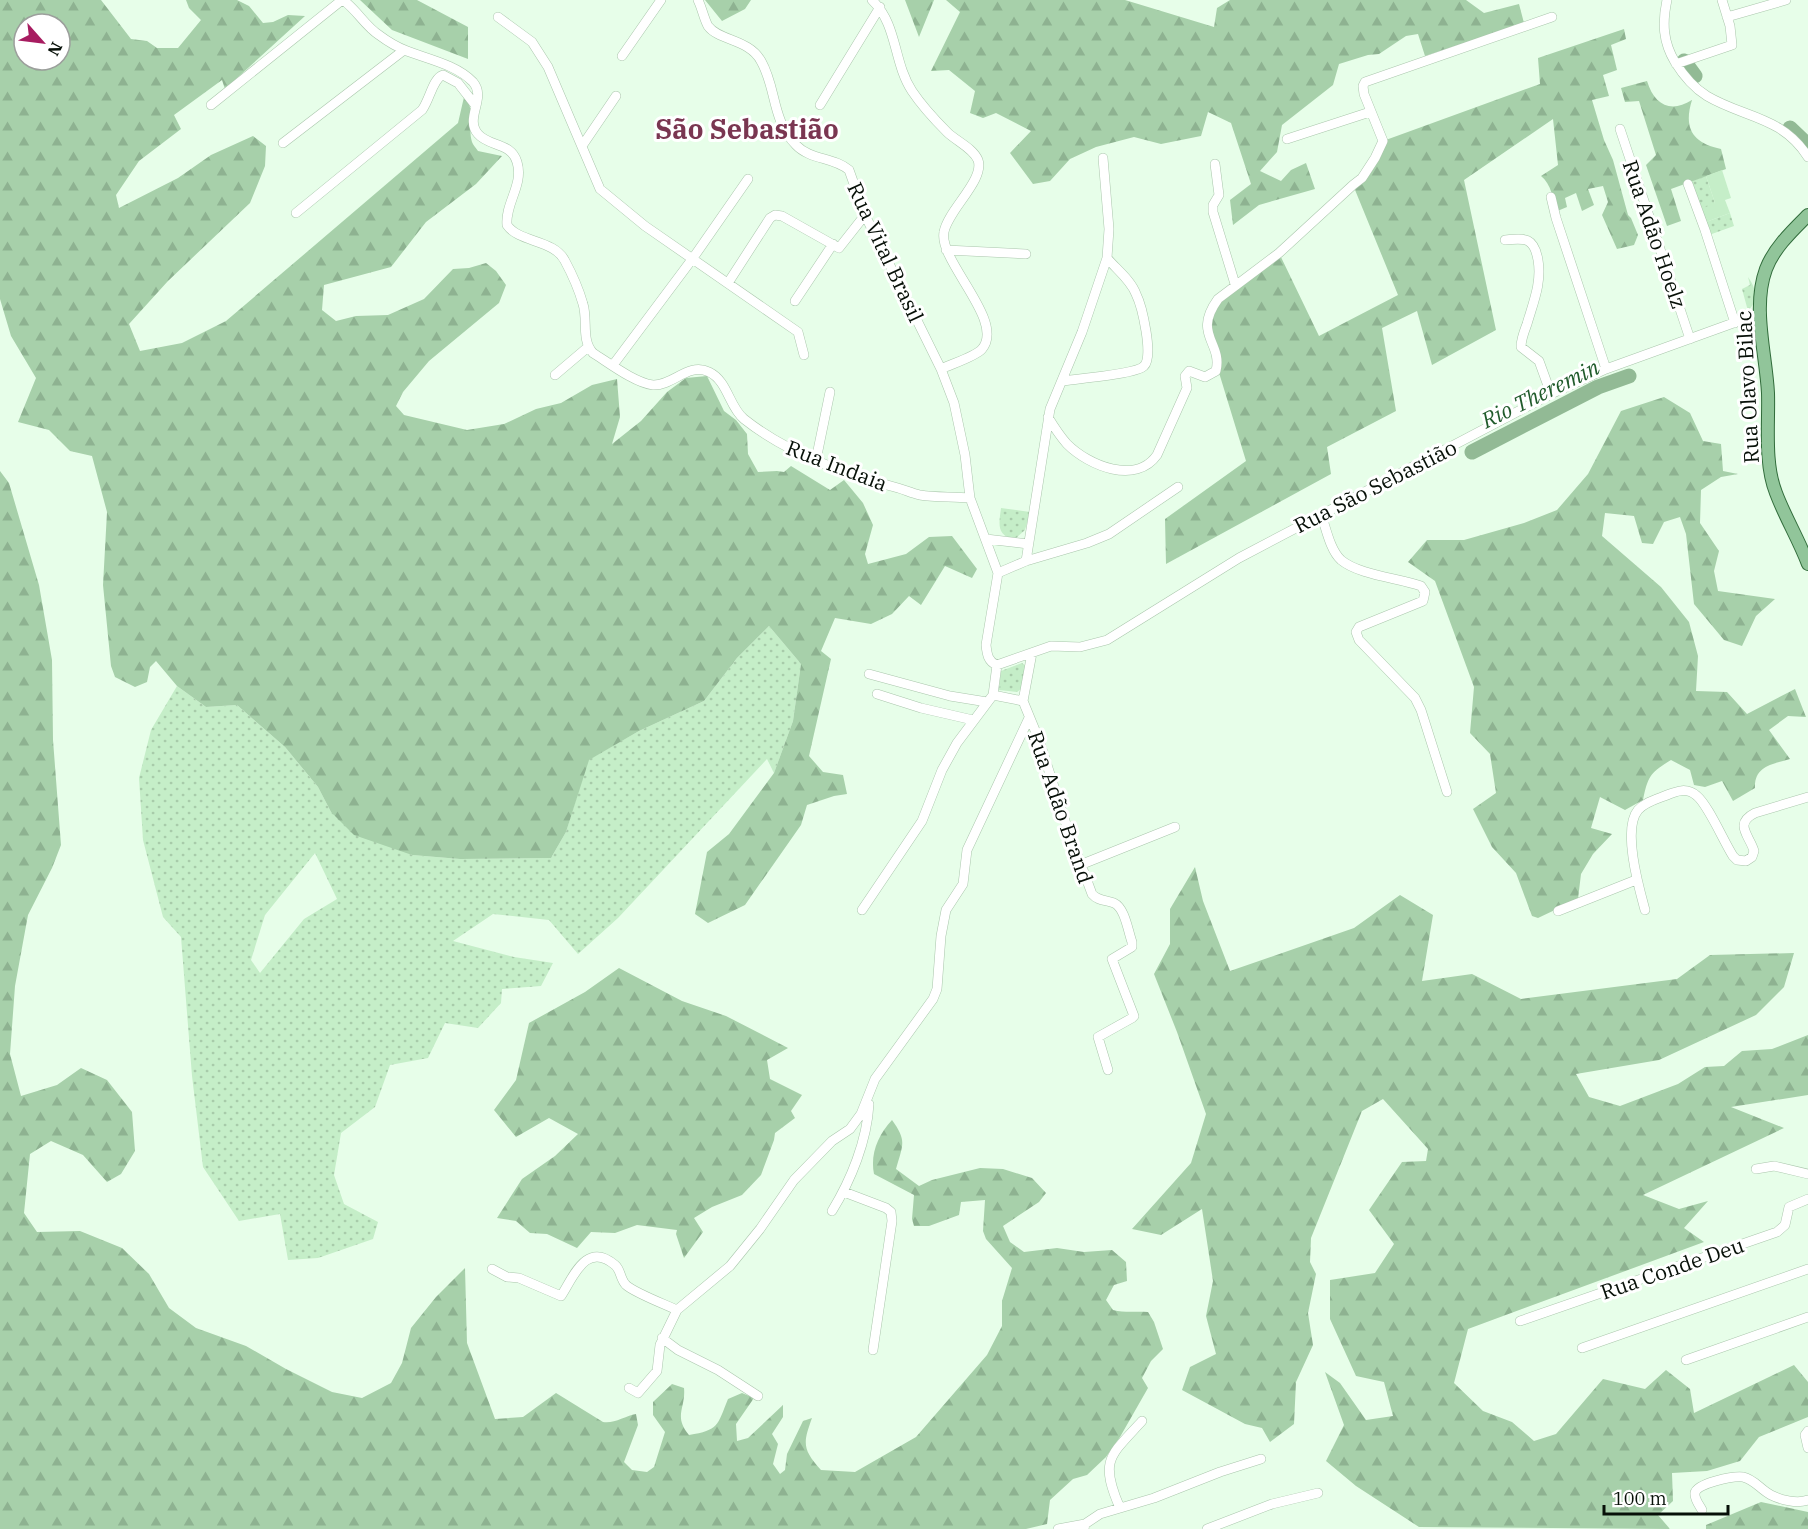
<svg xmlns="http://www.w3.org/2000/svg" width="1808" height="1529" viewBox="0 0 1808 1529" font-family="'IBM Plex Serif',serif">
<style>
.grass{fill:url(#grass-dots);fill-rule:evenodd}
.forest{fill:url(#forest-firs);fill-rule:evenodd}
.garden{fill:#c5eec8}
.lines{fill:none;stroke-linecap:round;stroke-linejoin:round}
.river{stroke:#92ba95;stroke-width:15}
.minor-casing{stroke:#aac6ac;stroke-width:10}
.major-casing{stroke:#316c3b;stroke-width:14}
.minor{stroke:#fff;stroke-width:9}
.major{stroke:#91c59a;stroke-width:12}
.labels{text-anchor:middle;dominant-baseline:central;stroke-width:6;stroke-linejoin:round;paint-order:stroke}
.street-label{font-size:21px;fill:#071008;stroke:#fff}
.water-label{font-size:22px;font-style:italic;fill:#205b2b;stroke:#fff}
.district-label{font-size:27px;font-weight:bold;fill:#7a3651;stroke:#fff}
</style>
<defs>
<pattern id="grass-dots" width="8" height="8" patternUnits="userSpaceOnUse" patternTransform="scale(1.5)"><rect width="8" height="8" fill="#c5eec8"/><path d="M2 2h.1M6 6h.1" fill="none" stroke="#a8cbaa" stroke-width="1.8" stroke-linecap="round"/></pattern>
<pattern id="forest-firs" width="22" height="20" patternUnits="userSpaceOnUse" patternTransform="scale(1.5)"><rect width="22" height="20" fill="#a7d0aa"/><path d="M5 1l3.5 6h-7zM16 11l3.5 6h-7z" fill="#8eb291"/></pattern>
</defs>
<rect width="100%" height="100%" fill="#e7fee9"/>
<path class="grass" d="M1706,176L1715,203L1706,222L1730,213L1734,226L1709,235L1688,182Z
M1748,277C1756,288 1759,300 1748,311L1742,289L1750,285Z
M1001,508L1030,512L1025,530L1015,539C996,536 999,524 1001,508Z
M769,626L801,664L793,721L774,773L767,759L618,918L578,954L549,920L493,914L453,941L514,957L553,963L541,986L502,989L501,1003L478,1028L445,1023L428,1058L390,1065L375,1107L341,1133L334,1175L344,1204L378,1222L373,1239L318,1258L288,1260L280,1214L239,1221L203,1167L192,1076L181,937L163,917L143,840L139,778L151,730L177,686L206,707L237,705L285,747L318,787L331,812L412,855L460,859L551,858L566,832L588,760L639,731L704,701L737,658ZM315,853L337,899L304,919L260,973L251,960L265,915Z
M1022,663L1027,667L1021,689L1017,692L999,690L1001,671Z"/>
<path class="forest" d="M0,0H101L131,39L147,41L157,48H178L201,20L189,8L186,0H237L249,6L263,23L273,22L288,15L305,16L225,89L222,80L174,115L181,129L139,161L116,195L119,208L178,178L211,155L253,136L266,146L265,166L250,203L168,281L129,324L140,351L182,343L226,321L458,123L464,97C477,110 467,126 472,142C473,145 476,148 478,151L502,156L476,184L426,222L391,267L324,285L322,310L336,321L356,316L388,315L424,299L453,269L469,268L486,263L496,271L506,285L499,303L429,361L403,392L396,406L404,415L467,430L504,424L536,409L561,403L592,385L617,379L620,417L612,444L641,421L667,392L686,378L707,376L724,411L736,420L747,434L748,454L758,472L777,471L784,472L791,466L830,490L844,480L863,503L873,525L865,554L868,564L906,554L929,537L952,536L977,569L972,578L945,566L921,605L909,596L892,614L871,624L835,618L821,651L831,659L809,756L823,772L843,775L847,794L834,796L807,805L801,825L745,905L708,923L695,914L707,852L729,834L774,773L793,721L801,664L769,626L737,658L704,701L639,731L589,760L566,832L551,858L460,859L412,855L354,835L331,812L318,787L285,747L237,705L206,707L177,686L156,661L150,667L147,682L135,687L115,677L111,666L103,585L107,512L92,456L70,451L49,430L18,422L36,378L11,336L0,299ZM24,24H60V60H24Z
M360,0H417L468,27V59L392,30Z
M705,0H751L745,9L722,21Z
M905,0H934L919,37Z
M946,0H1125L1214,27L1217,8L1230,0H1466L1484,13L1519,4L1524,23L1425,56L1418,34L1406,36L1379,54L1368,55L1339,64L1333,85L1282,125L1277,152L1260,171L1281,181L1291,170L1306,163L1315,189L1259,205L1233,225L1230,200L1251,184L1231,123L1208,112L1201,136L1161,144L1134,137L1096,147L1070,159L1050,181L1033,184L1010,153L1031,131L996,113L983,118L970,113L975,91L949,70L931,71L960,12Z
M1624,29L1626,39L1611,45L1617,70L1603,75L1609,96L1592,100L1604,140L1613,160L1628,215L1631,218L1638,235L1634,245L1617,249L1602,215L1608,202L1603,186L1588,189L1594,205L1582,211L1576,193L1565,198L1567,207L1555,212C1554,199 1551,184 1541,176L1558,165L1553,119L1464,180L1496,330L1432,365L1417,311L1382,328L1396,411L1327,447L1331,474L1166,564L1165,519L1246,461L1209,340L1210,309L1279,253L1319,336L1398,295L1353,185L1383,141L1540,84L1538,58Z
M1647,81C1654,104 1670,114 1692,100C1683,129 1693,143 1721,149L1726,169L1671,189L1681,221L1667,226L1646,165L1656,155L1639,101L1625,102L1621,88Z
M1664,397L1690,413L1703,441L1721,444L1723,471L1738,474L1721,477L1701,490L1700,523L1719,551L1714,571L1718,591L1775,599L1756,616L1742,646L1724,640L1694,604L1686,534L1680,517L1664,522L1653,544L1642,543L1634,516L1605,513L1602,536L1661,587L1689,622L1698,656L1696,691L1727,692L1747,714L1795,689L1806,717L1788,716L1769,730L1790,759C1773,764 1754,766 1755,788L1733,801L1722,781L1705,787L1694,785L1690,770L1671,760C1650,773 1648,776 1643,800L1625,810L1600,797L1591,828L1612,834L1593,854L1581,874L1578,899L1538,918L1532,916L1516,873L1492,847L1473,809L1496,793L1490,754L1470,733L1474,687L1435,581L1408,562L1427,540H1464L1524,523L1557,510L1588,474L1621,411Z
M0,471L9,483L39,585L52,660L53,740L61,845L52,868L28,915L15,986L10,1054L21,1096L57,1085L81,1068L107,1080L132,1112L135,1151L121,1174L107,1182L83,1155L51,1141L30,1154L24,1213L37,1232L80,1231L122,1248L149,1274L169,1308L196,1328L246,1346L286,1369L332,1392L362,1398L391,1383L402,1363L411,1328L436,1297L465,1268L467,1343L495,1419L523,1417L556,1393L603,1422C614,1424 625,1416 636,1414L638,1425L624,1462L632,1470L647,1472L654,1467L665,1432L653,1415V1402L672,1384L684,1388C686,1408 673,1416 689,1435C719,1430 717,1426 728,1399L742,1393L754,1398L736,1424L737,1441L748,1438L783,1405V1417L772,1434L778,1444L773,1464L780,1474L785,1470L787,1454L803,1421L812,1418C803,1443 802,1449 821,1470L855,1472L916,1437L987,1355L1002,1326V1301L1012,1268L986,1239L983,1231L985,1200L961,1202L959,1215L929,1226H914L912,1219L914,1195L874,1174C870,1154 878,1135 892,1120C907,1141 903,1144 896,1169L919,1186L932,1180L980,1168L1003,1169L1032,1178L1046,1193L1039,1202L1003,1226L1010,1242L1024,1252L1057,1248L1084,1252L1112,1250L1126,1262L1127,1281L1114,1285L1106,1300L1113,1310C1125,1313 1136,1311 1148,1312L1154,1322L1163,1349L1151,1361L1142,1378L1148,1388L1120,1437L1106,1457L1087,1475L1073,1479L1050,1500L1047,1524L1026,1529H0Z
M1195,867L1203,901L1230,971L1354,928L1400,895L1433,915L1422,981L1472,974L1521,999L1677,979L1710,955L1794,953L1784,987L1756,1015L1659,1060L1576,1074L1589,1097L1620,1106L1678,1084L1705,1067L1724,1066L1742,1051L1772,1049L1808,1035V1095L1731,1107L1784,1128L1643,1195L1679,1209L1708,1201L1684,1228L1704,1242L1468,1329L1454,1383L1483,1411L1512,1422L1534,1441L1556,1434L1603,1379L1645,1389L1666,1370L1690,1389L1694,1413L1794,1365L1808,1382V1417L1759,1437L1740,1461L1707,1471L1672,1473L1673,1501L1658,1515L1670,1529L1419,1527L1356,1486L1326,1461L1344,1425L1325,1372L1340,1383L1366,1420L1393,1416L1384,1382L1356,1376L1330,1319V1280L1375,1273L1394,1244L1369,1210L1402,1162L1426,1161L1428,1149L1383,1099L1362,1111L1311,1238L1310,1262L1316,1274L1308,1313L1313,1345L1296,1382L1294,1424L1270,1442L1262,1428L1245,1424L1182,1390L1190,1367L1216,1354L1206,1316L1213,1281L1202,1209L1161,1235L1132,1229L1191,1163L1206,1114L1177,1032L1154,974L1170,944V909Z
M619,968L682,1001L726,1016L788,1048L767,1060L770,1079L802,1095L791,1111L795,1118L775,1133L774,1140L761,1175L742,1195L712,1207L694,1218L703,1232L684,1258L676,1234L677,1230L637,1225L615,1233L591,1232L577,1248L547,1234L530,1233L516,1221L497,1218L522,1179L555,1156L578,1134L549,1118L516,1137L494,1110L516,1080L529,1023L585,992Z
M1761,1502L1808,1512V1529H1706V1525Z"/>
<path class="garden" d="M1722,170L1731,198L1725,200L1730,213L1706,222L1701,209L1715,203L1706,176Z"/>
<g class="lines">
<path class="river" d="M1684,61L1695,76
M1790,128L1808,145
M1472,452L1598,387L1629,376"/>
<g class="minor-casing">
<path id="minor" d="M343,0C357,10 365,26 379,35C387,41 397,47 407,51C428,59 457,65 473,82C487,98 464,118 478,134C489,147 511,142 517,162C524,185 505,203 507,225C519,243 554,239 565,261C572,274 579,290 583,304C588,320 581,340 593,353C609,363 635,383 653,385C673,386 688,362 709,372C728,381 729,407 744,419C788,454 844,474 898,488C905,490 912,493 920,495C936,498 954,496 970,498
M698,0C702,8 704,19 708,26C719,41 749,39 761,61C777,89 771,119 796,145C810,160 834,157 849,170L865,215L941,369L954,403L965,455L970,498L998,573L986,645C987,654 988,662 997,665
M872,0C898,25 893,62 912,91C922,106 934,119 947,132C956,141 973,148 978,160C985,180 948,210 944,232C938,261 1006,321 982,349C975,357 951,364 941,369
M1667,0C1662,23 1663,42 1675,62C1683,75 1694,88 1707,96C1744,118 1782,116 1808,157
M498,17L532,42L548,67L600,189L645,226L798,332L804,355
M1727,17L1786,0
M622,56L661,0
M1676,64L1732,45L1730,26L1722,0
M211,105L342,0
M820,105L880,7
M1620,129L1690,339
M1287,139L1370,112
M283,143L404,50
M582,146L616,96
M1215,164L1219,195L1213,205V212L1235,284
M1688,184L1705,230L1735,323
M1551,197L1556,218L1606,369
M296,213L422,110C430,99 433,78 443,75L458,83L476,106
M1505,240C1525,238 1534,237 1538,260C1542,283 1533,303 1527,324C1524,332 1521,339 1521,347L1539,361L1551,394
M946,250L1026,254
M728,283L770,218L775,215L782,216L839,248L865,215
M795,301L833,244
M613,365L693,258L748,179
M555,375L588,347
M1062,381C1076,379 1137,374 1144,366C1154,357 1142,306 1136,294C1131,280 1116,269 1107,258
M1048,417C1054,427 1060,436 1067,444C1089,466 1136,485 1157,455L1187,388L1185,376L1189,371L1205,377L1216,371C1223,342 1192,335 1218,299L1279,253L1353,185L1362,178L1375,158L1383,141L1364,94L1363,86L1365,82L1552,17
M816,460L830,392
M1321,514C1326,528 1330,550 1341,560C1359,575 1398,578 1421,586L1425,592L1423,601L1359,627L1356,632L1359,640L1415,698L1421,710L1447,792
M986,539L1028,544
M1026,561L1050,409L1082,332L1107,258L1109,229L1103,158
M998,573L1026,561L1087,543L1109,534L1178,487
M1032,653L1023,701L1039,740L1066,824L1092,894C1098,901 1106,900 1114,903C1125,908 1128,931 1132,942V947L1112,959L1134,1016L1132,1018L1098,1037L1108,1070
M997,665L1051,646L1080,647L1107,640L1239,558L1551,394L1606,369L1761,313
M869,674L950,696L987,702
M877,694L921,708L973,720
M993,695L997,665
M993,695L1023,701
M1080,865L1175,827
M862,910L922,821L942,770L957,743L993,695
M1645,910C1639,888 1622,829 1638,810C1645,802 1657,799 1667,795C1677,791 1687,787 1697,796C1708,805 1724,842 1733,856L1737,860L1746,861L1752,857L1754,851C1750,836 1733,824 1755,813L1808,797
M1558,911L1636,880
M1756,1169L1774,1166L1808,1174
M844,1192L886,1208L891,1212L892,1221L873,1350
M832,1211C851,1180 867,1141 869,1104
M492,1269L507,1277L519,1278L561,1296C573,1278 586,1240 615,1265C621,1270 620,1279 626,1285C635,1293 664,1304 677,1310
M1520,1321L1777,1232L1785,1225L1789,1207L1808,1199
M662,1338L678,1350L718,1370L758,1396
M1582,1348L1808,1269
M1686,1360L1808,1317
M629,1388L638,1393L657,1371L660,1345L677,1310L730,1266L760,1229L794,1180L832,1141L850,1129L861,1114L875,1079L933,999L937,989L941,936L946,910L963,884L967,850L1029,718
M1808,1431L1805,1435L1808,1448
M1120,1508C1099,1460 1110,1456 1142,1421
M1702,1510C1700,1506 1694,1499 1695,1493C1697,1483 1733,1476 1743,1477C1754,1479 1761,1490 1771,1495C1781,1500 1797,1504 1808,1500
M1058,1529L1085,1524
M1084,1529L1085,1524L1100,1514L1154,1498L1220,1472L1261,1459
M1207,1529L1272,1504L1318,1493"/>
</g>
<g class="major-casing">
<path id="major" d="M1808,215C1792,231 1774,248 1766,269C1752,307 1766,354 1768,393C1769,424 1764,463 1776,493C1785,517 1799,540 1808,564"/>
</g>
<use href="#minor" class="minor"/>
<use href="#major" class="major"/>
</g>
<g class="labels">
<g class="street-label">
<text transform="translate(1655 234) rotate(71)">Rua Adão Hoelz</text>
<text transform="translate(886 252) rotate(65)">Rua Vital Brasil</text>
<text transform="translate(1747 387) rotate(-93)">Rua Olavo Bilac</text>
<text transform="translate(837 465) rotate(21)">Rua Indaia</text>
<text transform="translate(1375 486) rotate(-27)">Rua São Sebastião</text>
<text transform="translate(1061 807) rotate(71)">Rua Adão Brand</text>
<text transform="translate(1672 1268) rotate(-19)">Rua Conde Deu</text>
</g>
<g class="water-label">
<text transform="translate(1540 393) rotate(-26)">Rio Theremin</text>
</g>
<g class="district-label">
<text x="747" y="128">São Sebastião</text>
</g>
</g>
<g transform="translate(42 42) rotate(118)"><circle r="28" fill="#ffffff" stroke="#9c9f9c" stroke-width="1.5"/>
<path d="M0-4.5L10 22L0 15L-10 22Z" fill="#a71c60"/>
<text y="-9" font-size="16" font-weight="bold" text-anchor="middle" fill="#071008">N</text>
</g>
<path d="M1604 1505v9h124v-9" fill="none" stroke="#071008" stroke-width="3"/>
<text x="1613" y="1505" font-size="18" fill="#071008" stroke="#ffffff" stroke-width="4.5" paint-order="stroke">100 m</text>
</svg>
